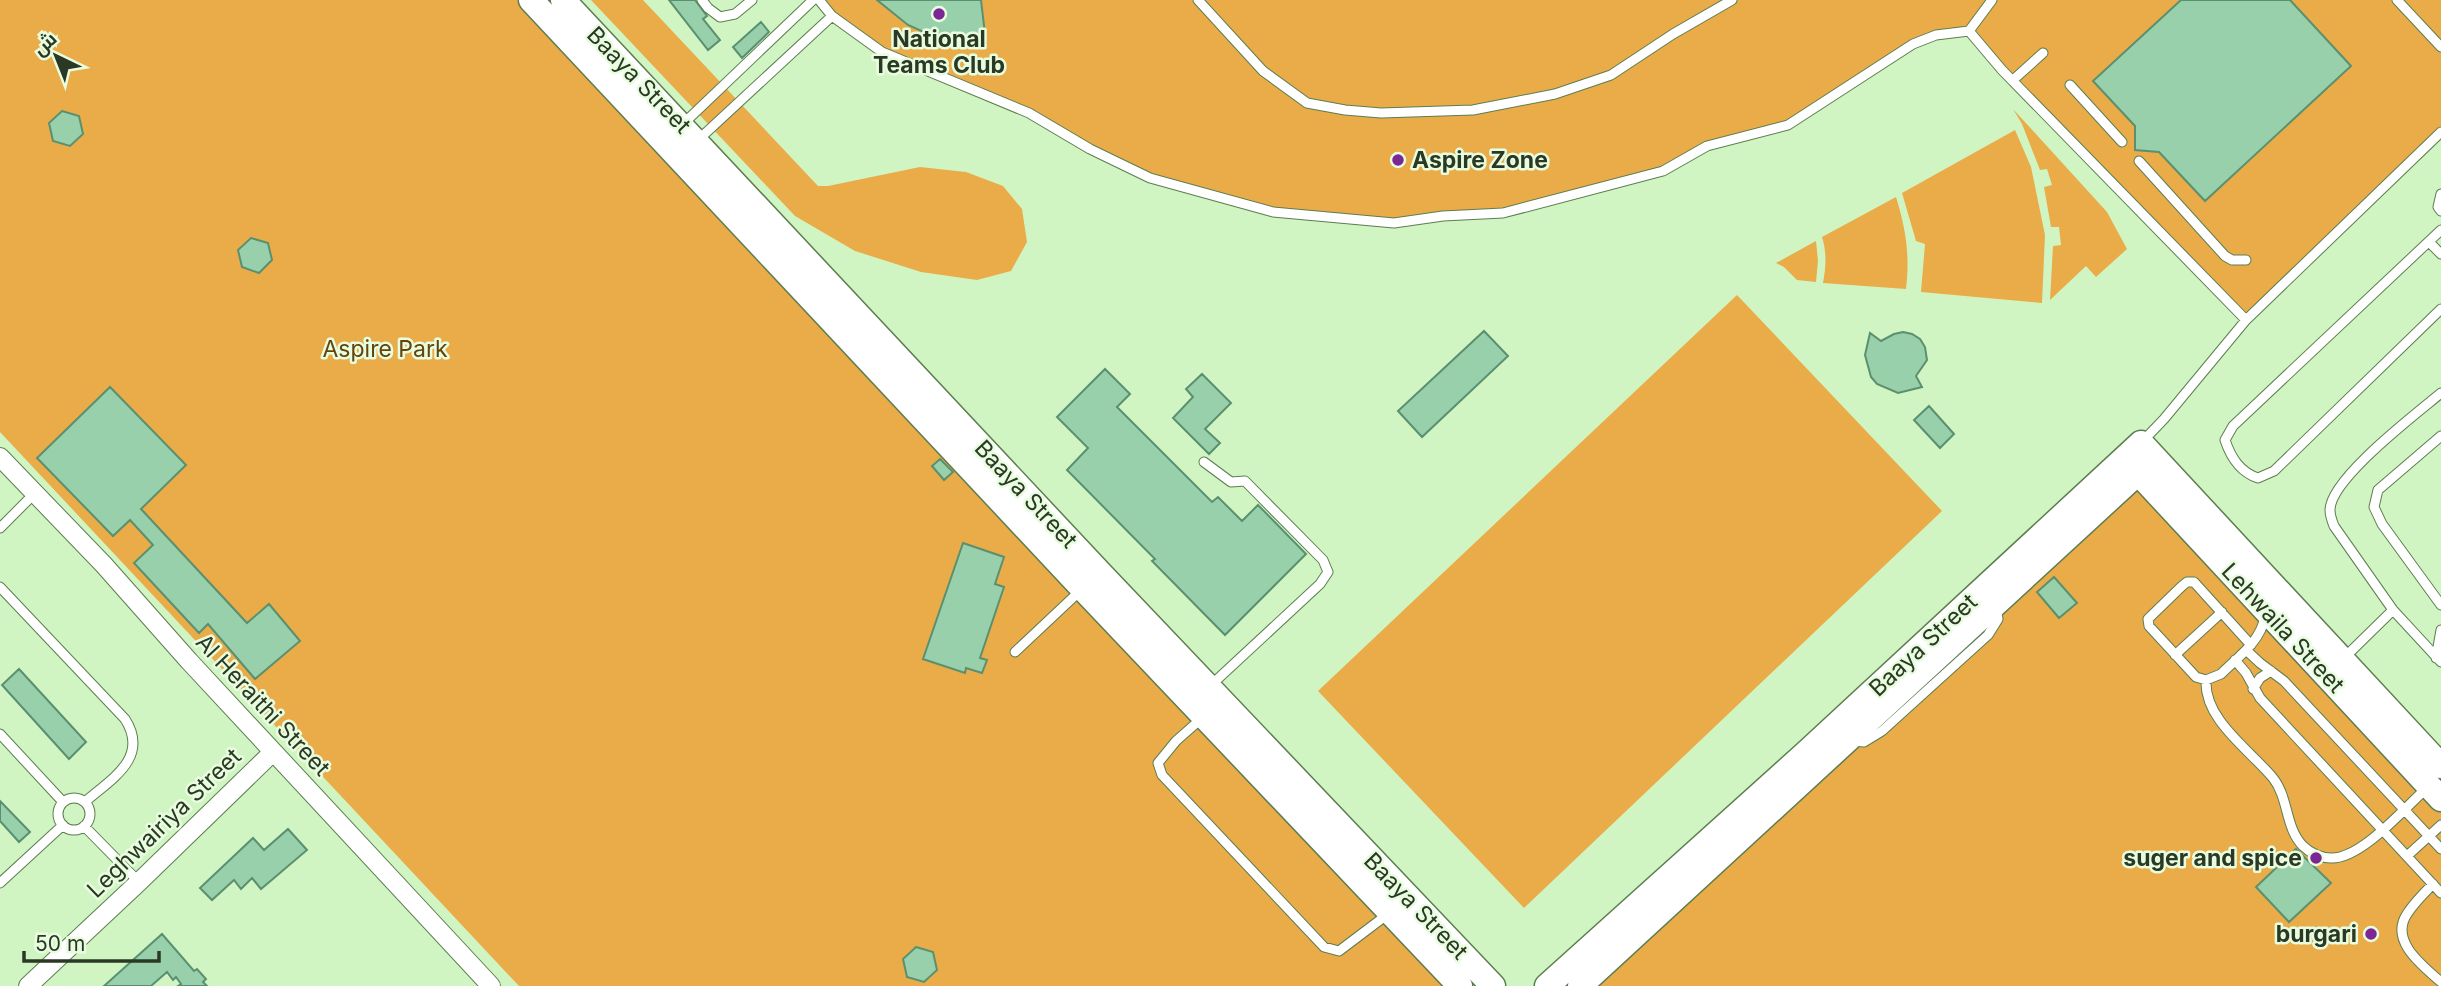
<svg xmlns="http://www.w3.org/2000/svg" width="2441" height="986" viewBox="0 0 2441 986" font-family="Inter,Cairo,sans-serif">
<style>
.green{fill:#e9ac48}
.building{fill:#98d0ac;stroke:#5a906f;stroke-width:2}
.lines{fill:none;stroke-linecap:round;stroke-linejoin:round}
.lane-casing{stroke:#5d7d50;stroke-width:11}
.street-casing{stroke:#5d7d50;stroke-width:20}
.secondary-casing{stroke:#5d7d50;stroke-width:27}
.lane{stroke:#fff;stroke-width:9}
.street{stroke:#fff;stroke-width:18}
.secondary{stroke:#fff;stroke-width:24}
.poi-dot{fill:#7b2796;stroke:#e8fddf;stroke-width:2.5}
.labels{text-anchor:middle;dominant-baseline:central;stroke-width:5;stroke-linejoin:round;paint-order:stroke}
.poi-label{font-size:23px;font-weight:bold;fill:#2a3824;stroke:#e8fddf;text-anchor:end}
.street-label{font-size:23px;fill:#2a3824;stroke:#e8fddf}
.park-label{font-size:23px;fill:#63440c;stroke:#e8fddf}
</style>
<rect width="100%" height="100%" fill="#d1f5c2"/>
<path class="green" d="M0,0H523L1443,986H519L0,432Z
M591,0H643L818,186H828L920,167L966,172L1003,186L1022,209L1027,242L1011,271L977,280L921,272L855,251L795,216Z
M819,0H2441V132L2246,320L1969,31L1936,35L1788,125L1707,146L1663,171L1503,213L1394,223L1273,212L1150,178L1029,113L882,52Z
M2013,109L2107,212L2127,249L2096,277L2086,266L2050,300L2053,246L2061,245L2059,227H2051L2044,187L2052,185L2047,169L2040,170L2022,124Z
M2015,130L2031,167L2045,235L2042,303L1921,292L1925,244L1916,241L1902,193Z
M1896,197C1906,229 1910,256 1906,289L1823,283C1826,266 1827,253 1822,237Z
M1816,241L1818,261L1816,282L1797,280L1784,267L1776,263Z
M1737,295L1942,511L1524,908L1318,691Z
M2138,482L2441,809V986H1591Z"/>
<path class="building" d="M669,0H695L707,16L703,19L720,40L708,50Z
M877,0H981L986,43L937,38L908,25Z
M2181,0H2290L2351,66L2205,201L2159,152L2135,150V126L2093,81Z
M761,22L769,32L742,58L733,47Z
M62,111L79,116L83,134L70,146L53,141L49,123Z
M251,238L268,243L272,260L259,273L242,267L238,250Z
M1484,331L1508,356L1422,437L1398,411Z
M1903,332L1912,334L1920,339L1925,347L1927,360L1916,376L1922,387L1898,393L1877,384L1871,377L1865,355L1870,333L1881,341L1894,334Z
M1105,369L1130,394L1117,407L1212,502L1218,497L1242,521L1258,505L1306,554L1225,635L1152,561L1155,559L1067,470L1088,448L1057,417Z
M1202,374L1231,403L1205,429L1220,443L1209,454L1173,418L1193,397L1186,389Z
M110,387L186,465L141,509L247,623L269,604L300,641L255,679L208,624L199,633L134,563L153,545L130,520L113,536L37,458Z
M1929,406L1954,434L1940,448L1914,420Z
M940,459L953,472L944,480L932,466Z
M963,543L1004,557L995,584L1004,587L980,658L987,660L982,673L966,668L965,673L923,659Z
M2054,577L2077,603L2059,618L2037,592Z
M19,669L86,742L69,759L2,685Z
M0,801L30,832L19,842L0,821Z
M288,829L307,850L261,889L252,878L241,889L234,880L212,900L200,888L253,838L264,850Z
M2296,849L2331,883L2289,922L2256,887Z
M162,934L194,971L197,969L206,979L203,982L207,986H178L181,984L176,977L173,980L167,972L151,986H104Z
M916,947L933,952L937,970L924,982L907,977L903,959Z"/>
<g class="lines">
<g class="lane-casing">
<path id="lane" d="M702,0L708,8L720,17L735,14L752,0
M819,0L832,16L882,52L1029,113L1090,149L1150,178L1273,212L1394,223L1443,216L1503,213L1663,171L1707,146L1788,125L1913,44L1936,35L1969,31L2002,70L2246,320
M1198,0L1263,71L1307,103L1345,110L1381,113L1473,110L1555,94L1611,75L1673,34L1732,0
M2397,0L2441,47
M1969,31L1992,0
M2013,80L2043,53
M2070,85L2122,142
M683,124L813,0
M697,141L832,16
M2139,161L2225,256L2232,260H2246
M2441,194L2438,207L2441,211
M2441,230L2233,426L2225,440C2231,458 2240,472 2258,478L2274,471L2441,309
M2429,242L2441,254
M2441,393C2416,414 2330,479 2330,510C2330,515 2332,521 2334,526L2393,610L2441,662
M2441,436L2378,490L2374,507L2382,524L2441,605
M2141,443L2164,419L2246,320L2441,132
M1204,462L1231,482L1245,481L1323,560L1328,572L1320,584L1209,687
M0,528L34,494
M0,587L125,719C150,758 111,779 85,802
M2251,645L2194,582H2187L2182,586L2148,619L2149,626L2196,677L2206,680L2221,674C2239,656 2260,642 2265,617
M2246,650L2260,663L2284,681L2441,849
M1015,652L1081,590
M2175,655L2222,612
M2344,658L2393,610
M2436,658L2441,630
M2235,660L2246,673L2260,698L2441,893
M2206,680C2204,720 2250,750 2273,778C2289,798 2285,828 2303,846C2310,853 2321,858 2331,858C2362,859 2405,807 2428,787
M2253,689L2260,678L2271,671
M1202,718L1176,741L1158,763L1162,775L1324,947L1339,951L1388,914
M0,734L63,802
M1853,741L1864,742L1882,731L1988,635L1998,619L1996,608
M58 814a16 16 0 1 1 32 0a16 16 0 1 1-32 0Z
M84,826L139,882
M2407,856L2441,825
M0,883L63,825
M2433,884C2424,893 2414,903 2407,914C2389,941 2423,966 2441,982"/>
</g>
<g class="street-casing">
<path id="street" d="M0,457L104,565L189,661L491,986
M28,986L139,882L273,752"/>
</g>
<g class="secondary-casing">
<path id="secondary" d="M531,0L1083,589L1460,986
M563,0L1100,573L1493,986
M2127,461L2441,799
M1547,986L1806,753L2141,443L2441,766
M1580,986L2154,458"/>
</g>
<use href="#lane" class="lane"/>
<use href="#street" class="street"/>
<use href="#secondary" class="secondary"/>
</g>
<g class="poi-dot">
<circle cx="939" cy="14" r="7"/>
<circle cx="1398" cy="160" r="7"/>
<circle cx="2316" cy="858" r="7"/>
<circle cx="2371" cy="934" r="7"/>
</g>
<g class="labels">
<g class="poi-label">
<text x="939" y="39" text-anchor="middle">National<tspan x="939" dy="26">Teams Club</tspan></text>
<text x="1412" y="160" text-anchor="start">Aspire Zone</text>
<text x="2302" y="858">suger and spice</text>
<text x="2357" y="934">burgari</text>
</g>
<g class="street-label">
<text transform="translate(639 80) rotate(46)">Baaya Street</text>
<text transform="translate(1026 494) rotate(47)">Baaya Street</text>
<text transform="translate(2283 628) rotate(47)">Lehwaila Street</text>
<text transform="translate(1923 645) rotate(-43)">Baaya Street</text>
<text transform="translate(263 705) rotate(47)">Al Heraithi Street</text>
<text transform="translate(164 823) rotate(-44)">Leghwairiya Street</text>
<text transform="translate(1416 906) rotate(46)">Baaya Street</text>
</g>
<g class="park-label">
<text x="385" y="349">Aspire Park</text>
</g>
</g>
<g transform="translate(56 56) rotate(317)" stroke="#e8fddf" stroke-width="5" paint-order="stroke">
<path d="M0-5L12 26L0 18L-12 26Z" fill="#2a3824"/>
<text y="-10" font-size="19" font-weight="bold" text-anchor="middle" fill="#2a3824">ش</text>
</g>
<path d="M24 951v10h135v-10" fill="none" stroke="#2a3824" stroke-width="3.5"/>
<text x="35" y="951" font-size="21" fill="#2a3824" stroke="#e8fddf" stroke-width="5" paint-order="stroke">50 m</text>
</svg>
